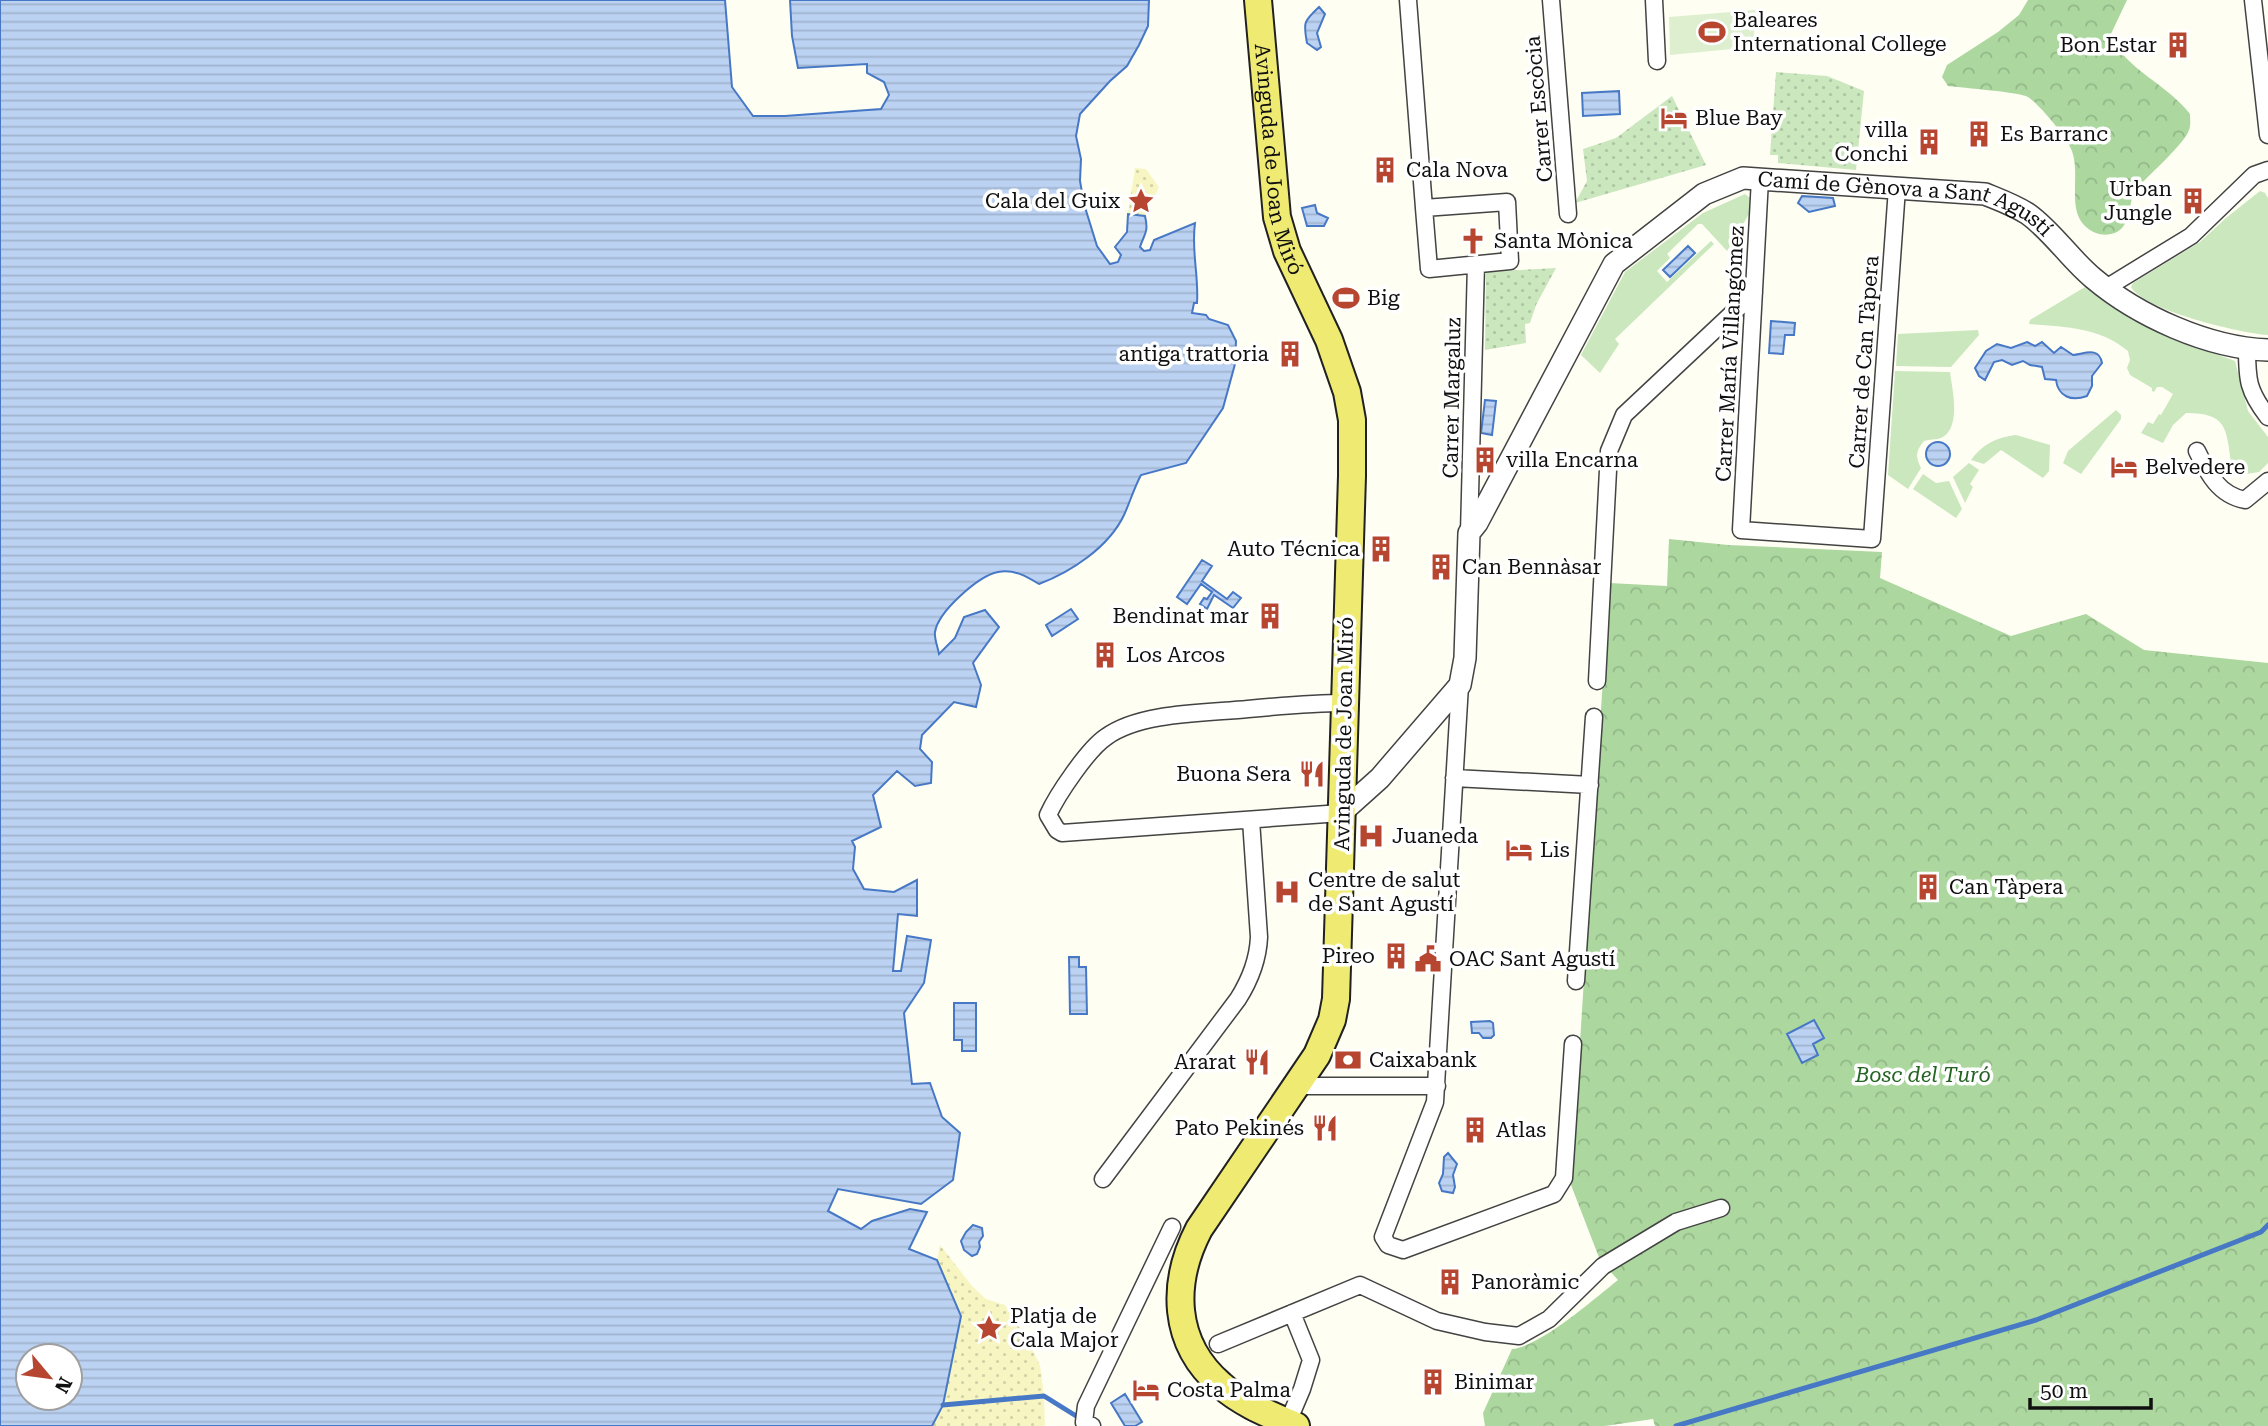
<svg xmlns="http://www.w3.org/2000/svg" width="2268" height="1426" viewBox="0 0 2268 1426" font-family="'Roboto Serif',serif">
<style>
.grass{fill:#cbe7be}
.forest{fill:url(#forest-crowns)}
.sand{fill:url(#sand-dots)}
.park{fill:url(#park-dots)}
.pitch{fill:#deefd0}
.water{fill:url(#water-rules);stroke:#4778c5;stroke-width:2;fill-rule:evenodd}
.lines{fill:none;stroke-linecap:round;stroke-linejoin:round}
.stream{stroke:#4778c5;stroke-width:5}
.minor-casing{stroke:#434343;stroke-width:19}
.tertiary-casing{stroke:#434343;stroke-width:24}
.primary-casing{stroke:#212121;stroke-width:30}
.minor{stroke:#fff;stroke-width:16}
.tertiary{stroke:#fff;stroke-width:21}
.primary{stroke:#efeb72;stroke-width:26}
.labels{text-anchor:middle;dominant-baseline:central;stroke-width:7;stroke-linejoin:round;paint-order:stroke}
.poi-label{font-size:21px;fill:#101010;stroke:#fff;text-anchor:start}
.street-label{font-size:21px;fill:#101010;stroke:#fff}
.park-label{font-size:21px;font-style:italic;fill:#246423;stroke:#fff}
</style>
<defs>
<pattern id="forest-crowns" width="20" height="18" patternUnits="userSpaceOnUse" patternTransform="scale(1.75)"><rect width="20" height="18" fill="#acd79f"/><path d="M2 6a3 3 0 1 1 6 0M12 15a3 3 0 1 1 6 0" fill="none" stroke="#93b888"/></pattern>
<pattern id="sand-dots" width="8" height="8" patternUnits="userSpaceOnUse" patternTransform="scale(1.75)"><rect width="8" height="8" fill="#f7f6c3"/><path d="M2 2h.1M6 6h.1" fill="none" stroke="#d3d2a6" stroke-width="1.8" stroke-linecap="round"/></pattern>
<pattern id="park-dots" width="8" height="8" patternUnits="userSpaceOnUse" patternTransform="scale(1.75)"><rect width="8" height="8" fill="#cbe7be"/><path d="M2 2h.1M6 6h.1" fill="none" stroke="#adc5a2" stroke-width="1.8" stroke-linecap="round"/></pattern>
<pattern id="water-rules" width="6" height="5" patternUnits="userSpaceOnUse" patternTransform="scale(1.75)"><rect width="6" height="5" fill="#bbd2f2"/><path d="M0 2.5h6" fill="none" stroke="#a0b3ce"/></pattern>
</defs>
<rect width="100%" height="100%" fill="#fefef3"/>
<path class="grass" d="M2260,191L2265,193L2268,198V335C2240,333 2145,311 2131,287L2133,283L2200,242L2226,218Z
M1745,194L1750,198L1749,214L1727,251L1702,224H1698L1667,254L1670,258L1657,271L1667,282L1711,241L1714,244L1615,339L1619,344L1600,373L1581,355L1625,272L1703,213Z
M2085,287L2134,321L2167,336L2235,361L2248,411L2268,437V463L2259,472L2246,474L2231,462C2226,428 2227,413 2186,413L2173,425L2163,443L2141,433L2148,422L2153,424L2159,414L2161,415L2173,394L2162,387H2157L2154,392L2152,391V388L2130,375L2127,368L2130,360L2128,351C2099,327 2065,327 2029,324L2030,320Z
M1978,330L1979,335L1951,367L1896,366L1898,334Z
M1895,371L1950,372C1952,389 1962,428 1941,438C1937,440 1929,439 1924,441C1916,451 1915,456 1921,468L1908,489L1888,475Z
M2116,410L2121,415V419L2081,474L2063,463L2068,451Z
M2016,435L2050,445L2049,471L2043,478L2001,450L1984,464L1971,460C1982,444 1998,437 2016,435Z
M1969,463L1979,470L1970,484L1973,487L1965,503L1953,477Z
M1923,474L1936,483L1949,481L1962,509L1956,518L1913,489Z"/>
<path class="forest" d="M2028,0H2127L2110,36C2128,71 2167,84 2190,114C2190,118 2191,125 2189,130C2185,143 2150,174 2139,186C2127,198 2133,217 2121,229C2115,235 2104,236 2096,233C2062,219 2082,179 2072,151C2067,138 2040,105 2028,97C2020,92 1963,88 1948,86L1942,77L1947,65L1998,32L2019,15Z
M1669,539L1728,545L1882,552L1880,578L2011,636L2086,614L2144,650L2268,663V1426H1655L1653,1419L1605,1426H1485L1483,1413L1512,1349C1541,1346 1594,1299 1618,1280L1600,1260L1571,1185L1609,583L1667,586Z"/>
<path class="sand" d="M1135,168L1146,169L1159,187L1145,216L1128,214Z
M940,1245L972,1286L986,1299L1005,1305L1027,1339L1040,1365L1044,1396L1045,1426H932L943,1405L961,1316L937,1260Z"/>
<path class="park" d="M1776,72L1827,76L1864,91L1856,170L1778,163V155H1770Z
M1672,96L1706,165L1575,203L1587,181L1583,149L1616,138Z
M1556,268L1536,305L1530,323L1525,324L1526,343L1485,350L1486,272Z"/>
<path class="pitch" d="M1756,10L1753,47L1670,55L1669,17Z"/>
<path class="water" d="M0,0H725L732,87L753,116H785L881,109L889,95L884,82L867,73V64L798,68L792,36L790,0H1149L1148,26L1139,45L1127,66L1110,81L1080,114L1076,136L1081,159L1080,181L1084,204L1097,246L1110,264L1118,262L1121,255L1115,247L1127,232L1128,214L1145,216C1149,233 1144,234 1140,247L1144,251L1150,250L1154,240L1195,223C1191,250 1199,276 1197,303H1194L1192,313L1206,315L1209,319L1228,325L1236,341L1235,364L1223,408L1186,463L1141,475C1134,488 1130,502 1124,515C1109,547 1071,572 1039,584C1026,576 1014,569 998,572C978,576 938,612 935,632C934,638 938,648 939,654L955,638L964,617L985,610L999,627L973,663L981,685L976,707L954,702L922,735L920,749L932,762L931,783L915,786L897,771L873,795L881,827L852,841L855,847L853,869L864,889L894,892L917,880V916L898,914L893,971H901L907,936L931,940L924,983L904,1013L912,1084L930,1083L942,1117L960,1133L953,1180L921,1204L838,1189L828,1211L861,1229L872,1221L910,1209L927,1212L909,1249L937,1260L961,1316L943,1405L932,1426H0ZM70,1356V1398H28V1356Z
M1319,7L1325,14L1317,33L1321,47L1317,50L1307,43C1303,22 1304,21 1319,7Z
M1619,91L1620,114L1583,116L1582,93Z
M1802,196L1833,198L1835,206L1809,212L1798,203Z
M1315,205L1317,213L1328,218L1324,226H1307L1302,208Z
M1688,246L1695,253L1670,277L1663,270Z
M1771,321L1795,323L1794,335H1785L1783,354L1769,353Z
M2027,342L2035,346L2042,342L2054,353L2061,347L2073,355C2084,354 2099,346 2102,363L2092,376V386L2087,396C2071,402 2058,396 2056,380L2045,379L2042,367L2030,365L2023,361L2012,365L2002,360L1994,362L1985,380L1979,376L1975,368L1986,351L1997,344L2011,348Z
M1485,400L1496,401L1492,435L1481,433Z
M1926 454a12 12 0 1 1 24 0a12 12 0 1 1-24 0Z
M1202,560L1212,566L1202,581L1227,599L1233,592L1241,598L1233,608L1214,595L1207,609L1200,604L1204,598L1207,599L1212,592L1201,584L1187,604L1177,597Z
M1071,609L1078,619L1052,636L1046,625Z
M1069,957H1079V967H1086L1087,1014H1070Z
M954,1003H976V1051H962V1040H954Z
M1814,1020L1824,1038L1813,1044L1818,1055L1802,1063L1787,1034Z
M1490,1021L1493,1023L1494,1035L1491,1038H1483L1479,1033H1472L1471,1022Z
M1448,1153L1457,1164L1453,1175L1455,1187L1453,1193L1442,1191L1439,1183L1443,1174L1444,1157Z
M973,1225L982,1228L983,1236L979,1242L980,1247L977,1254L972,1256L964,1250L961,1241L966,1232Z
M1125,1394L1142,1422L1135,1426H1125L1111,1403Z"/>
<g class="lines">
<path class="stream" d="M943,1405L1044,1396L1081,1419
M1676,1426L2036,1320L2261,1232L2268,1225"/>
<g class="minor-casing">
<path id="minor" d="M1408,0L1424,208
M1551,0L1568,214
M1654,0L1657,61
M2253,0L2268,135
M1760,179L1741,530L1872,539L1897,188
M1507,202L1510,261L1429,269L1424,208Z
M2106,288L2191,236L2254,175L2268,170
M2247,349C2247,380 2248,391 2268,417
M2197,451C2208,474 2219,495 2245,500L2268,481
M1469,533L1476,264
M1597,681L1609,451L1624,415L1754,293
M1460,685L1435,1102L1383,1237L1388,1245L1403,1250L1554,1194L1564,1178L1573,1044
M1454,778L1590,785
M1341,813L1062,833L1057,830L1048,815C1057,795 1088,749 1106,737C1140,712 1207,713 1248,709C1280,706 1312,703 1345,703
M1576,981L1594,717
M1296,1086H1437
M1103,1179L1238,999C1250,980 1258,960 1259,937L1251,820
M1218,1344L1360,1285L1437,1321L1485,1332L1519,1336L1549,1319L1603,1266L1676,1222L1721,1208
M1288,1422L1302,1389L1311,1360L1292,1313
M1092,1426L1084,1422L1086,1406L1172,1227"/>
</g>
<g class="tertiary-casing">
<g id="tertiary">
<path id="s1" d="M1341,813L1380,778L1460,685L1465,658L1469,533L1477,523L1614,264L1704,194L1743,178L1985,194C2000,200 2014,205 2028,214C2052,231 2070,259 2093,278C2138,316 2208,348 2268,350"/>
</g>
</g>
<g class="primary-casing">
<g id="primary">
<path id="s2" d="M1258,0L1277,217L1287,251L1329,340L1347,392L1352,420V476L1336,999L1332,1020L1317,1055L1199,1229C1171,1283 1172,1343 1221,1385C1242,1404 1271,1415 1296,1426"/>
</g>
</g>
<use href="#minor" class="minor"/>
<use href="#tertiary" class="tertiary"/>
<use href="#primary" class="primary"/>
</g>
<defs>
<g id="stadium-bare" transform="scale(2.1)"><path d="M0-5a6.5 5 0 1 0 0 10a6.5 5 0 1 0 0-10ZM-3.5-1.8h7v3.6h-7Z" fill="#b74630" stroke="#fff" stroke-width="2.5" paint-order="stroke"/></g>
<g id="building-bare" transform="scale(2.1)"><path d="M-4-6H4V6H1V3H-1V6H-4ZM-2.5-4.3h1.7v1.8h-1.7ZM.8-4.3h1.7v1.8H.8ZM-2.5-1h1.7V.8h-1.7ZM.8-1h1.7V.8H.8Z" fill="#b74630" stroke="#fff" stroke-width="2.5" paint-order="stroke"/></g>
<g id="hotel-bare" transform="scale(2.1)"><path d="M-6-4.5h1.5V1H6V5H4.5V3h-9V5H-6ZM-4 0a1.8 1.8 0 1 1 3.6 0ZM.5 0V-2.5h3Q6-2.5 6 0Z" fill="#b74630" stroke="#fff" stroke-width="2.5" paint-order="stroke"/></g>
<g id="sight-bare" transform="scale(2.1)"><path d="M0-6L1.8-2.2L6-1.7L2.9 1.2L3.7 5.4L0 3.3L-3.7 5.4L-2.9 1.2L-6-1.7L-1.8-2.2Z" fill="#b74630" stroke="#fff" stroke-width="2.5" paint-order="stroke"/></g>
<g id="church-bare" transform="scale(2.1)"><path d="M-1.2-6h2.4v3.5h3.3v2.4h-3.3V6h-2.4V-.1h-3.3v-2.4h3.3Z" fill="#b74630" stroke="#fff" stroke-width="2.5" paint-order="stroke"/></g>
<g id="restaurant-bare" transform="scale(2.1)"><path d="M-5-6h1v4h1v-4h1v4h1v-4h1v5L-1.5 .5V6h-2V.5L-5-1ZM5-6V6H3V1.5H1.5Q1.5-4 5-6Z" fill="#b74630" stroke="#fff" stroke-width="2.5" paint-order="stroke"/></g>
<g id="hospital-bare" transform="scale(2.1)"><path d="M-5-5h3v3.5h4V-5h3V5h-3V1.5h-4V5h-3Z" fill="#b74630" stroke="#fff" stroke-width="2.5" paint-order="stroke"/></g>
<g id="civic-bare" transform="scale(2.1)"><path d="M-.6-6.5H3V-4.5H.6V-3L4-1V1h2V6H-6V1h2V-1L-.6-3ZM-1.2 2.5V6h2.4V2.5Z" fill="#b74630" stroke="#fff" stroke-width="2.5" paint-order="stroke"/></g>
<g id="bank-bare" transform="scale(2.1)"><path d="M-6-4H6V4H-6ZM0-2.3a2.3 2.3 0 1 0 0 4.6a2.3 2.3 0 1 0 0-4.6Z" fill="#b74630" stroke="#fff" stroke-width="2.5" paint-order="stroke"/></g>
</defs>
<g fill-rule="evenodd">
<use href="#stadium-bare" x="1712" y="32"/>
<use href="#building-bare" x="2178" y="45"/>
<use href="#hotel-bare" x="1674" y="118"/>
<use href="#building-bare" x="1979" y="134"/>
<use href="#building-bare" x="1929" y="142"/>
<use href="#building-bare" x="1385" y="170"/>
<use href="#sight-bare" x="1141" y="201"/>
<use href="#building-bare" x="2193" y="201"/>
<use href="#church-bare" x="1473" y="241"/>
<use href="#stadium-bare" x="1346" y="298"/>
<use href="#building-bare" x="1290" y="354"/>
<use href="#building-bare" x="1485" y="460"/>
<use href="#hotel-bare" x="2124" y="467"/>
<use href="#building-bare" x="1381" y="549"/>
<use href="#building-bare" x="1441" y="567"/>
<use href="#building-bare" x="1270" y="616"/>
<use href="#building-bare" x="1105" y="655"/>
<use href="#restaurant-bare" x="1312" y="774"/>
<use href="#hospital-bare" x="1371" y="836"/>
<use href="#hotel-bare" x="1519" y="850"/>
<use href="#building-bare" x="1928" y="887"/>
<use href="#hospital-bare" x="1287" y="892"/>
<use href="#building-bare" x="1396" y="956"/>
<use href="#civic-bare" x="1428" y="959"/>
<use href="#bank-bare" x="1348" y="1060"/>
<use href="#restaurant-bare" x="1257" y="1062"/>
<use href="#restaurant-bare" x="1325" y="1128"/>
<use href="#building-bare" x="1475" y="1130"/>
<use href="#building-bare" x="1450" y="1282"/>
<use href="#sight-bare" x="989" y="1328"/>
<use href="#building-bare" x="1433" y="1382"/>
<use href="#hotel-bare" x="1146" y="1390"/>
</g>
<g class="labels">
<g class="poi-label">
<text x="1733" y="20">Baleares<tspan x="1733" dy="24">International College</tspan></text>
<text x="2157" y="45" text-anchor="end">Bon Estar</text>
<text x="1695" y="118">Blue Bay</text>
<text x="1908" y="130" text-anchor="end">villa<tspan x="1908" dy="24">Conchi</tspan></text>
<text x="2000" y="134">Es Barranc</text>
<text x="1406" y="170">Cala Nova</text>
<text x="2172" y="189" text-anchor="end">Urban<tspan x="2172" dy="24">Jungle</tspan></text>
<text x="1120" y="201" text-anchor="end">Cala del Guix</text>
<text x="1494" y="241">Santa Mònica</text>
<text x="1367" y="298">Big</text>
<text x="1269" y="354" text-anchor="end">antiga trattoria</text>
<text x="1506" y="460">villa Encarna</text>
<text x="2145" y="467">Belvedere</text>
<text x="1360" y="549" text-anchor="end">Auto Técnica</text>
<text x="1462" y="567">Can Bennàsar</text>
<text x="1249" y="616" text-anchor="end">Bendinat mar</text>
<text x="1126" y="655">Los Arcos</text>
<text x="1291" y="774" text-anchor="end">Buona Sera</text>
<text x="1392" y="836">Juaneda</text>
<text x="1540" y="850">Lis</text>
<text x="1308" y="880">Centre de salut<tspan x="1308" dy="24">de Sant Agustí</tspan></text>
<text x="1949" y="887">Can Tàpera</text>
<text x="1375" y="956" text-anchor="end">Pireo</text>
<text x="1449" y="959">OAC Sant Agustí</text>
<text x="1369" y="1060">Caixabank</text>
<text x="1236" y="1062" text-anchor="end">Ararat</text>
<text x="1304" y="1128" text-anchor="end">Pato Pekinés</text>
<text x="1496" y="1130">Atlas</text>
<text x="1471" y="1282">Panoràmic</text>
<text x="1010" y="1316">Platja de<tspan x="1010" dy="24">Cala Major</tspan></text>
<text x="1454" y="1382">Binimar</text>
<text x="1167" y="1390">Costa Palma</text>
</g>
<g class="street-label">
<text transform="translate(1539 109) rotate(-95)">Carrer Escòcia</text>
<text stroke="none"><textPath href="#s2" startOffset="161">Avinguda de Joan Miró</textPath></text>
<text stroke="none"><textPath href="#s1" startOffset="956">Camí de Gènova a Sant Agustí</textPath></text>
<text transform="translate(1730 354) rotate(-87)">Carrer María Villangómez</text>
<text transform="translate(1864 362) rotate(-86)">Carrer de Can Tàpera</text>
<text transform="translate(1452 398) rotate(-89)">Carrer Margaluz</text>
<text transform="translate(1344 734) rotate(-89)">Avinguda de Joan Miró</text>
</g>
<g class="park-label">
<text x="1923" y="1075">Bosc del Turó</text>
</g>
</g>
<g transform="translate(49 1377) rotate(119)"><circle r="33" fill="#ffffff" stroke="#9f9f9f" stroke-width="2"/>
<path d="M0-5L12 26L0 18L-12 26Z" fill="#b74630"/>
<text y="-10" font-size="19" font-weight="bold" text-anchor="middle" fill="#101010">N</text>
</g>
<path d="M2030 1398v10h121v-10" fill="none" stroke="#101010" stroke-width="3.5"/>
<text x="2040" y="1398" font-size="21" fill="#101010" stroke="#ffffff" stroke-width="5" paint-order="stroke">50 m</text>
</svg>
